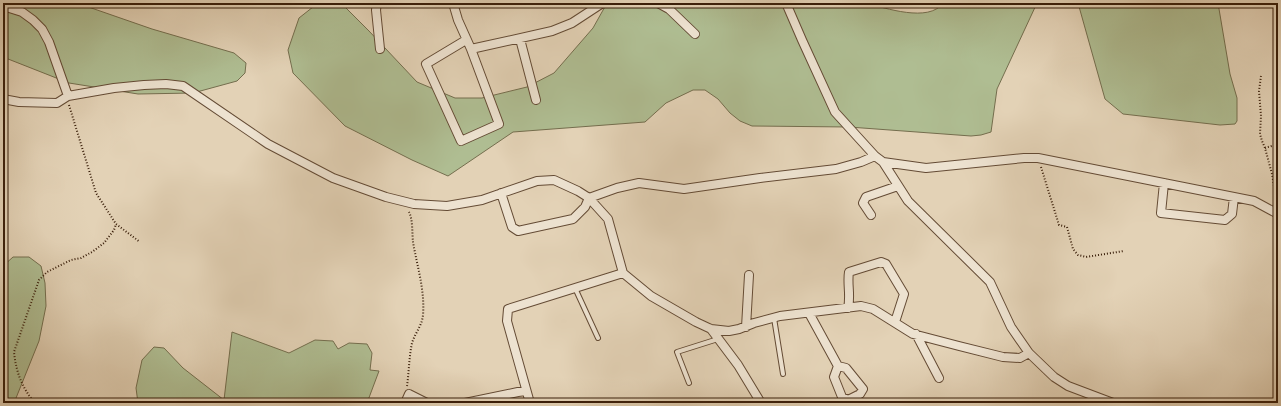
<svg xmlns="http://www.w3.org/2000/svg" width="1281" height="406" viewBox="0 0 1281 406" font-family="'IM FELL French Canon',serif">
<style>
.green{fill:#afbd92;stroke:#746e4e}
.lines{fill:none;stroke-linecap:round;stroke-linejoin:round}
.lane-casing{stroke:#644b35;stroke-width:6}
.street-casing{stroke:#644b35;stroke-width:10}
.path{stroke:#391e0a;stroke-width:2;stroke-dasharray:1 2;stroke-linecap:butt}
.lane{stroke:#ede2d0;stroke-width:4}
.street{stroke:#ede2d0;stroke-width:8}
</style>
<rect width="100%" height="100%" fill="#e3d2b6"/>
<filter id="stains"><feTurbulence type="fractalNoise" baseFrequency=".005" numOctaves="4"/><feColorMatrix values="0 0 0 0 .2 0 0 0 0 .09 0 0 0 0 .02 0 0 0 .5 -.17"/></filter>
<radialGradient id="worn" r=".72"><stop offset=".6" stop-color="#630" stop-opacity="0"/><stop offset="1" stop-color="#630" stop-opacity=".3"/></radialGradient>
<path class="green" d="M14,3H77L152,29L234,53L246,63L245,73L237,81L193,93L138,94L69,83L3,57V8Z
M318,3H341L369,31L417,82L455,98H482L527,87L554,73L593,28L607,3H866C885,8 929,23 943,3H1037L997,89L991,132L981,135L971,136L849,127L752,126L740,121L730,113L718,99L705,90H693L666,103L645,122L513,132L448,176L412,160L345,126L293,73L288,50L299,18Z
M1078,3H1218L1230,74L1237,98V121L1235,124L1220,125L1123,114L1105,99Z
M13,257H29L41,266L45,283L46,306L39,341L14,403H3V266Z
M232,332L289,353L315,340L333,341L338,349L349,343L367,344L372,353L370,370L379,371L367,403H138L136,388L142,360L154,347L164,348L183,368L224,400Z"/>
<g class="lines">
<g class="lane-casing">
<path id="lane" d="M575,288L598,338
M774,318L783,374
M689,383L677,352L718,339
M752,403L758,399"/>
</g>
<g class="street-casing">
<path id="street" d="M377,3L376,10L380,49
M453,3L458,20L471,49L499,124L461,141L426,64L466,40
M658,3L669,9L695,34
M786,3L802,40L835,112L875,156L883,162L908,201L990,282L1011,327L1029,353L1054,377L1068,386L1113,403
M3,6L22,12L33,20L42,29L49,42L68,96
M520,39L536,100
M471,49L552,31L572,23L601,4L605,3
M3,99L19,102L57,103L68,96L114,88L144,85L166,84L183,86L268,144L333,178L386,197L414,204L447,206L482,200L537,181L554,180L578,191L589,198L608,219L623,273L651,296L696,322L711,329L729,331L739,329L754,323L780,316L861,306L873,309L913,334L959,346L1003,357L1020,358L1029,353
M883,162L926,168L1024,158H1038L1254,201L1278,214
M1164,183L1161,213L1225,220L1232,214L1234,197
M501,193L512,227L518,231L573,219L585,207L589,198L617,188L639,183L684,189L760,178L836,169L861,162L875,156
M871,215L863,203L866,197L898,186
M848,308C851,296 847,284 849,272L881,262L886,264L904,294L895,322
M809,313L838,366L846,368L863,389L860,394L848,400L842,397L834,377L838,366
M746,327L749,275
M711,329L738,365L761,403
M916,334L939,378
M405,403L409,394L427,403
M465,403L518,392L526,391
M530,403L507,321L508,309L623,273"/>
</g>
<path class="path" d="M1261,76L1259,91L1261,116L1260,134L1262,141L1265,148L1272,174L1277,204
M69,105L96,193L116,224L140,242
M1265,148L1278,144
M1041,167L1059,225L1067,227L1073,249L1078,255L1086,257L1124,251
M407,386C409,372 409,357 412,343C415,333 422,326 423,315C425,290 417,266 413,242C412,233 413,220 409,212
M35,403C22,388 16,372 14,352L39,280L47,272L71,260L81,258L92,252L104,243L114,230L116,224"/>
<use href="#lane" class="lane"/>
<use href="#street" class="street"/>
</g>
<rect width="1281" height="406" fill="none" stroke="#e3d2b6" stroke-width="16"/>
<rect x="4" y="4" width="1273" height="398" fill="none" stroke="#391e0a" stroke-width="2"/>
<rect x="8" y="8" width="1265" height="390" fill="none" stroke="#391e0a"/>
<rect width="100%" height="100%" filter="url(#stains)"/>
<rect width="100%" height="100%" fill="url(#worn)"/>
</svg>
